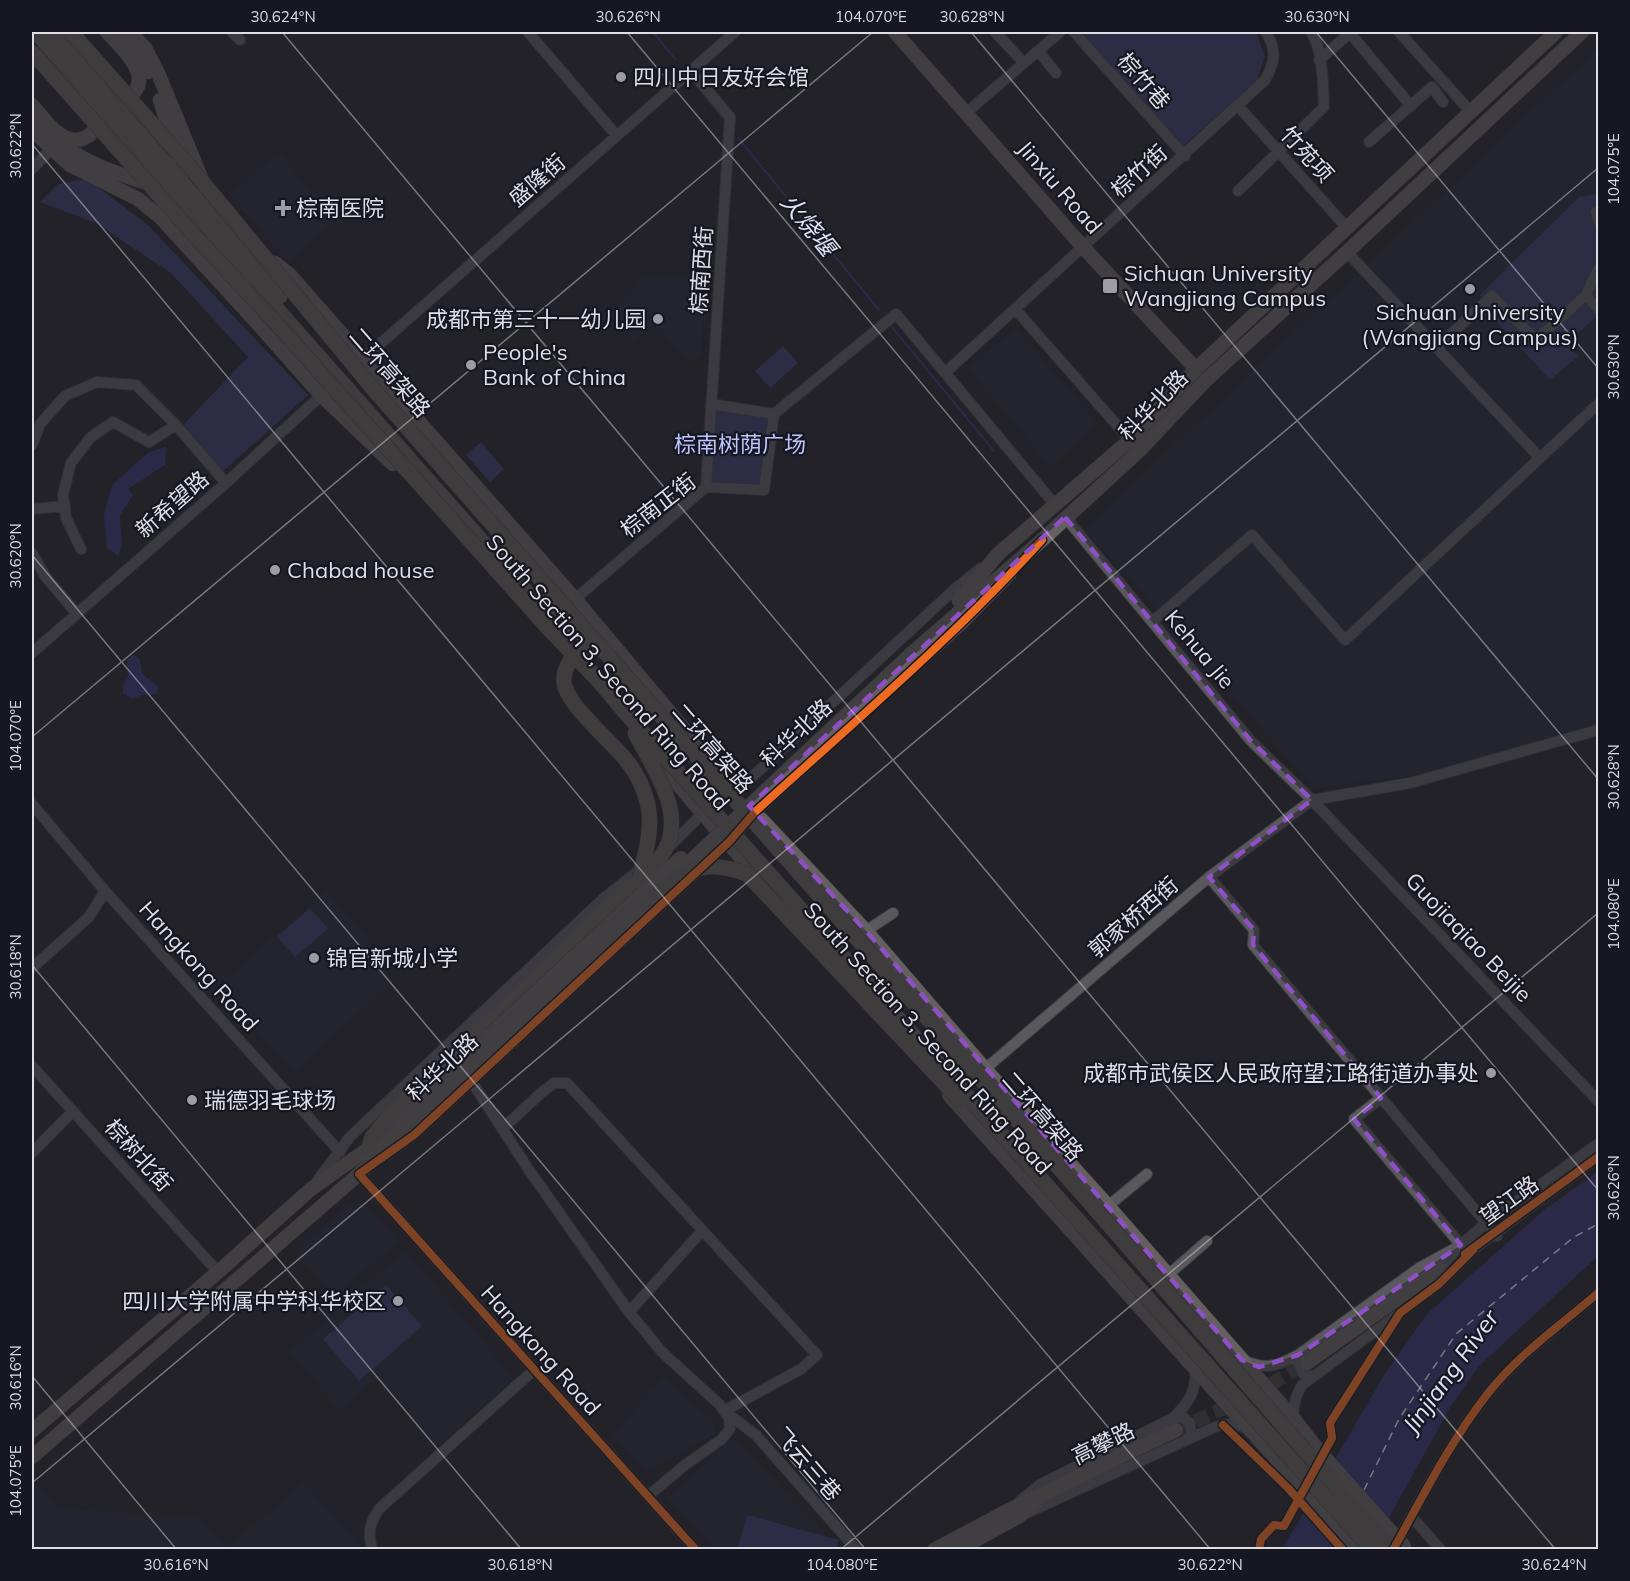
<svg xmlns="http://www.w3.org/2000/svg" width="1630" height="1581" viewBox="0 0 1630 1581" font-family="Mulish,'Noto Sans SC',sans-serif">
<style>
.built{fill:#252736}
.green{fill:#393b66}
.water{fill:#33336f}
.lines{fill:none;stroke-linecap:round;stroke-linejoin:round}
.stream{stroke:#33336f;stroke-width:2}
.ferry{stroke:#dfe1f6;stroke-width:1.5;stroke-dasharray:8 6;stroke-linecap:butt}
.major-tunnel{stroke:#3e3e44;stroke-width:14;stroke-dasharray:14 7;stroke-linecap:butt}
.minor-casing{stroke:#3e3e44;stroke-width:12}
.major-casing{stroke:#3e3e44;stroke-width:15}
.highway-casing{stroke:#3e3e44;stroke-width:16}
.minor{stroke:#58585d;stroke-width:10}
.major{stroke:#65605f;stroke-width:14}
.highway{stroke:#635b58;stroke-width:15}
.major-bridge-casing{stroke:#3e3e44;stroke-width:15;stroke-linecap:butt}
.highway-bridge-casing{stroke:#3e3e44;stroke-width:16;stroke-linecap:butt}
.major-bridge{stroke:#65605f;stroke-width:14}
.highway-bridge{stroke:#635b58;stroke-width:15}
.cycleway-casing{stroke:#161721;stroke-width:11}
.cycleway{stroke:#ed6a23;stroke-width:8}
.marked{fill:none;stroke:#8f50c7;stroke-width:4.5;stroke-dasharray:12 8;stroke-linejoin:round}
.ticks{fill:none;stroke:#dddee6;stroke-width:1.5;stroke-opacity:0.45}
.poi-dot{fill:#9c9ca4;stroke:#161721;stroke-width:2}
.labels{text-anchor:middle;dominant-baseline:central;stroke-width:4.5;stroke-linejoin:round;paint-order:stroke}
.poi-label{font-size:22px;fill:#dddee6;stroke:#161721;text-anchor:start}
.street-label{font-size:22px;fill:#dddee6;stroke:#161721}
.park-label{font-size:22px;fill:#bdc4ff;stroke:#161721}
.water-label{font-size:24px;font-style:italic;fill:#dfe1f6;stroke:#161721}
.neatline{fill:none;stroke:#dddee6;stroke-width:2}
.ticks-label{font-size:15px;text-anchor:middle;fill:#dddee6}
</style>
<rect width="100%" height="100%" fill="#222228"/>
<path class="built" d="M1598,49V727L1404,777L1313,788L1167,621L1084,529Z
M278,154L283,157L336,220L288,263L230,196L273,156Z
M642,275L706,279L701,356L689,362L655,323L633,341L608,314L633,292L636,279Z
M1015,327L1098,423L1051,467L968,369Z
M327,891L365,933L390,983L295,1073L217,987Z
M364,1203L398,1241L335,1297L295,1252L346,1205Z
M405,1250L514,1378L437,1446L375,1379L339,1410L290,1352Z
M665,1377L716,1423L714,1434L648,1472L612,1434Z
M733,1438L840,1549H715L667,1497Z
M33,1480L57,1508L197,1517L228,1547L303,1483L357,1539L361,1549H32Z"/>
<path class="green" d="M1079,32H1256L1265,57L1257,80L1182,147Z
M87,179L148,225L308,395L221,473L184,424L248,357L171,273L96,223L40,202L58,184Z
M1598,194V315L1567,343L1578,356L1550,380L1486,310L1490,306L1480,295L1579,197Z
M783,346L798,363L770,388L755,371Z
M711,404L774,414L764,490L706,487Z
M481,442L504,469L490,482L466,455Z
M310,908L328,929L295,957L277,937Z
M386,1285L422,1326L359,1381L323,1339Z
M747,1515L839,1540L836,1549H738Z"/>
<path class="water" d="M166,447L165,465L128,489L133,495L120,515L122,546L118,556L107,548L104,514L112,485L149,452Z
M134,655L139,658C142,664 140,668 143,674C147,680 155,681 159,688L156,694L142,695L132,699L123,693V686L128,677L127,663L129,658Z
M1598,1172V1256L1479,1366L1451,1406L1393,1510L1374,1549L1281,1550L1296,1526L1384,1375L1427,1314L1545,1209Z"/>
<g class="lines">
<path class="stream" d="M653,32L675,59
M697,86L723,118
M738,138L879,310
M892,327L994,451"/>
<path class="ferry" d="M1364,1490L1399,1419L1456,1334L1574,1237L1598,1224
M1336,1550L1340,1541"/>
<path class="major-tunnel" d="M1176,1430L1247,1398L1307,1363"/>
<g class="minor-casing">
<path id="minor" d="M232,32L240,40
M528,32L617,136
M995,32L1024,63
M1074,32L1185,156
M1399,32L1470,111
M1038,51L1056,73
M1319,60L1350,33L1411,106
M691,71L730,117L706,487
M1238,106L1347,228
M966,113L1060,32
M1369,142L1432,87L1443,102
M32,169L51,149
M1238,191L1324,107C1323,86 1323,48 1311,32
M1598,212H1596L1598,221
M1347,252L1540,458L1598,404
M1586,295L1598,269
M1016,310L1130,440
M1436,348L1492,296L1536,340L1586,295L1598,309
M364,358L735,32
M945,373L1265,80C1275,63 1277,49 1266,32
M711,404L774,414
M32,445L40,424L65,396L97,382L136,385L176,425L226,483
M32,509L65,506
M1065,517L1251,741L1312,800L1598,1101
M81,549L66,518L63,495L71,463L90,438L113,422L149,442L176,425
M32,553L45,576L77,614
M575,599L706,487L764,490L774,414L896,314L1056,506
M1152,622L1252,535L1345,640L1540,458
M32,653L226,483L325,392
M32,804L105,891L340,1152
M668,848L702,814L736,792L956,588L981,568
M1209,877L1254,930L1253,945L1497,1236
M866,931L893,913
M32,968L89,917L105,891
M32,1066L218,1272
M985,1069L1209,877L1312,800L1410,783L1598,730
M472,1082L529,1170L629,1312L662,1352L720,1405L729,1418L730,1429L722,1439L685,1465L648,1496
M502,1129L541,1093L554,1083H567L817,1355L801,1369L724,1411L756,1435L857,1550
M32,1153L73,1111
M386,1155L414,1135L729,842L755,812L962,624L1011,574
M363,1171L359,1174L696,1550
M317,1181L349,1138L372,1116L604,898L642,868
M1108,1206L1147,1174
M1468,1253L1598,1157
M1439,1269L1461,1245L1486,1223L1598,1144
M1168,1275L1207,1241
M629,1312L702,1231
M1298,1355L1296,1359L1304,1375L1314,1376
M1245,1361C1268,1370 1277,1366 1298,1355L1419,1268L1461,1245L1354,1119L1381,1098
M1173,1418L1183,1417L1190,1423L1191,1434L1186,1440
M1294,1419C1293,1406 1295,1397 1302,1385L1439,1284L1473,1250
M1020,1501L1041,1484L1173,1418C1190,1402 1197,1390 1195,1367
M1029,1512L1215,1427L1232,1423L1249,1429
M1411,1516L1441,1550
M1396,1544C1425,1492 1452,1438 1490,1391C1520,1354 1562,1324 1598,1293
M372,1550C368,1533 369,1524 379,1509L534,1370"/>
</g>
<g class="major-casing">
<path id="major" d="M107,32C119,45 150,73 135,91C131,97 125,98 118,99
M117,32L141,60L148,72
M130,32L145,48L158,73L200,175
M895,32L1083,247L1196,369
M160,100L174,146L182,182
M32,105C45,120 65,151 88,136C96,131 98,125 98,116
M32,116C66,156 101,169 150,184
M32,130L70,165L138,199L160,217L260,326L321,395L393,464
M275,263L290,275L575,599L718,770
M959,601L997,555L1130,440L1196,369L1556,32
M912,653L1042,540L1140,450L1205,381L1347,252L1582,32
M649,751L762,882
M761,819L866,931L985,1069L1108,1206L1294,1419L1319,1451
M949,1095L1358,1550
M1307,1363L1439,1269
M32,1431L218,1272L311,1189L369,1148L490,1035
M32,1457L359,1174L498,1042
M934,1550L1009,1510L1176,1430
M957,1550L1018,1517L1035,1504"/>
</g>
<g class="highway-casing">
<path id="highway" d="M36,32L172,190L546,614
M52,32L280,296
M543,596L556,611L586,638
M586,666L624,711
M875,959L1097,1211
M369,1148L372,1137L393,1112L639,880"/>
</g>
<use href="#minor" class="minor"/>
<use href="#major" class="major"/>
<use href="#highway" class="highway"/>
<g class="major-bridge-casing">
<path id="major-bridge" d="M490,1035L681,858
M498,1042L912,653
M1319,1451L1404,1546"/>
</g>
<g class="highway-bridge-casing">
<path id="highway-bridge" d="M71,32L191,168L375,391L875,959
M32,52L195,236L274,321L548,628L594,676
M605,650C596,646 587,645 579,651C574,653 572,657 570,661C565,669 562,678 565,687C573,711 614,743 630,765C637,775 643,787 646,798C655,826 645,853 639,880
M624,711L1372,1550
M635,733C652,766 686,812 665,850C659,861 649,870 640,879
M656,894C691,869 705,858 747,874L961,1101
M1097,1211L1391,1550"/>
</g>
<use href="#major-bridge" class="major-bridge"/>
<use href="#highway-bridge" class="highway-bridge"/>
<g class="cycleway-casing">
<path id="cycleway" d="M1465,1254L1598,1157
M1223,1425L1288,1488L1343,1550
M696,1550L359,1174L414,1135L729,842L755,812C852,724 953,638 1042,540
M1259,1550L1261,1539L1274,1525L1284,1526L1332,1438L1330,1423L1400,1313L1439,1284L1473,1250
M1393,1550C1423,1496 1451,1440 1489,1392C1519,1354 1562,1324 1598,1293"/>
</g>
<use href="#cycleway" class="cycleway"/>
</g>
<path d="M0 0H1630V1581H0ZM1065,517L1251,741L1312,800L1209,877L1254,930L1253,945L1381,1098L1354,1119L1461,1245L1298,1355L1259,1367L1242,1360L866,931L749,806Z" fill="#222228" fill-opacity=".55" fill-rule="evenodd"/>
<path class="marked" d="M1065,517L1251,741L1312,800L1209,877L1254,930L1253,945L1381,1098L1354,1119L1461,1245L1298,1355L1259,1367L1242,1360L866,931L749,806Z"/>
<path class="ticks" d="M282,32L1556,1550M627,32L1598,1190M971,32L1598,779M1316,32L1598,368M32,144L1211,1550M32,555L866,1550M32,737L873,32M32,965L522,1550M32,1376L177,1550M32,1483L1598,168M840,1550L1598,913"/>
<g class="poi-dot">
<circle cx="621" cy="77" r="6"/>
<path d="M280 199h6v6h6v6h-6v6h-6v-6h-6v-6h6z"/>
<rect x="1102" y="278" width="16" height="16" rx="3"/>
<circle cx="1470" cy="289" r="6"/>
<circle cx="658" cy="319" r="6"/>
<circle cx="471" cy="365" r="6"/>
<circle cx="275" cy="570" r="6"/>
<circle cx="314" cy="958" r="6"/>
<circle cx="1491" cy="1073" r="6"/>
<circle cx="192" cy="1100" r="6"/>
<circle cx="398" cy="1301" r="6"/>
</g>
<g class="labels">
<g class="poi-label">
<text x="633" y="77">四川中日友好会馆</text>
<text x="296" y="208">棕南医院</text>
<text x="1124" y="273">Sichuan University<tspan x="1124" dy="25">Wangjiang Campus</tspan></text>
<text x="1470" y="312" text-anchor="middle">Sichuan University<tspan x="1470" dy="25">(Wangjiang Campus)</tspan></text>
<text x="646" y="319" text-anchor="end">成都市第三十一幼儿园</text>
<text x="483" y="352">People's<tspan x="483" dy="25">Bank of China</tspan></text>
<text x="287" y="570">Chabad house</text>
<text x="326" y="958">锦官新城小学</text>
<text x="1479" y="1073" text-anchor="end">成都市武侯区人民政府望江路街道办事处</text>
<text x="204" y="1100">瑞德羽毛球场</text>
<text x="386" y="1301" text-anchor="end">四川大学附属中学科华校区</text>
</g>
<g class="street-label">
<text transform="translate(1144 81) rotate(49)">棕竹巷</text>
<text transform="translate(1307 154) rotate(48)">竹苑项</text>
<text transform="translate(1139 171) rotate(-42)">棕竹街</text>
<text transform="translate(537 180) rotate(-41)">盛隆街</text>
<text transform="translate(1060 187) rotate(49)">Jinxiu Road</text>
<text transform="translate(701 270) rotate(-86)">棕南西街</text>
<text transform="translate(390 372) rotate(49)">二环高架路</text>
<text transform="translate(1153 405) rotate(-46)">科华北路</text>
<text transform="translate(172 504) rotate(-41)">新希望路</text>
<text transform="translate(658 505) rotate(-38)">棕南正街</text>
<text transform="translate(1200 649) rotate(50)">Kehua Jie</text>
<text transform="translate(608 672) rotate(49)">South Section 3, Second Ring Road</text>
<text transform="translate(796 733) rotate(-43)">科华北路</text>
<text transform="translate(713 748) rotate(49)">二环高架路</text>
<text transform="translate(1133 917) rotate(-41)">郭家桥西街</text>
<text transform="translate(1469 937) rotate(46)">Guojiaqiao Beijie</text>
<text transform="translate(199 966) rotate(48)">Hangkong Road</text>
<text transform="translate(928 1038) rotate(48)">South Section 3, Second Ring Road</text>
<text transform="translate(442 1067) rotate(-43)">科华北路</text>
<text transform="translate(1043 1116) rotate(49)">二环高架路</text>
<text transform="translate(139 1155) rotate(48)">棕树北街</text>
<text transform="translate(1509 1200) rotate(-36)">望江路</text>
<text transform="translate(541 1350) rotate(48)">Hangkong Road</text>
<text transform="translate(1103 1443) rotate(-26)">高攀路</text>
<text transform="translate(808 1464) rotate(49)">飞云三巷</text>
</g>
<g class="park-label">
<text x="740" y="444">棕南树荫广场</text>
</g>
<g class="water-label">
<text transform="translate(809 224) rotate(51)">火烧堰</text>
<text transform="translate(1450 1371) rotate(-54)">Jinjiang River</text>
</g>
</g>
<rect width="1630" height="1581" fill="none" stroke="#161721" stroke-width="66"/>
<rect x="33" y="33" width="1564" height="1515" class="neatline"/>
<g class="ticks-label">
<text x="283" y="22">30.624°N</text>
<text x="628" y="22">30.626°N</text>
<text x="871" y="22">104.070°E</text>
<text x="972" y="22">30.628°N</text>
<text x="1317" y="22">30.630°N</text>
<text transform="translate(16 146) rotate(-90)" y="5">30.622°N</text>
<text transform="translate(1614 169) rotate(-90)" y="5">104.075°E</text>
<text transform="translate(1614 367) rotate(-90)" y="5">30.630°N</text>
<text transform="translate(16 556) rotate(-90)" y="5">30.620°N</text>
<text transform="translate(16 736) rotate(-90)" y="5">104.070°E</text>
<text transform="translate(1614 777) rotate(-90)" y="5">30.628°N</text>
<text transform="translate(1614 914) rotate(-90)" y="5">104.080°E</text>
<text transform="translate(16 967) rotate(-90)" y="5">30.618°N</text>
<text transform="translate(1614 1188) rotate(-90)" y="5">30.626°N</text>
<text transform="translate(16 1378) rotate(-90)" y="5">30.616°N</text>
<text transform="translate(16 1481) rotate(-90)" y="5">104.075°E</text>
<text x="176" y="1570">30.616°N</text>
<text x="520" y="1570">30.618°N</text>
<text x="842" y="1570">104.080°E</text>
<text x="1210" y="1570">30.622°N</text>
<text x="1554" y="1570">30.624°N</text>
</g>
</svg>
